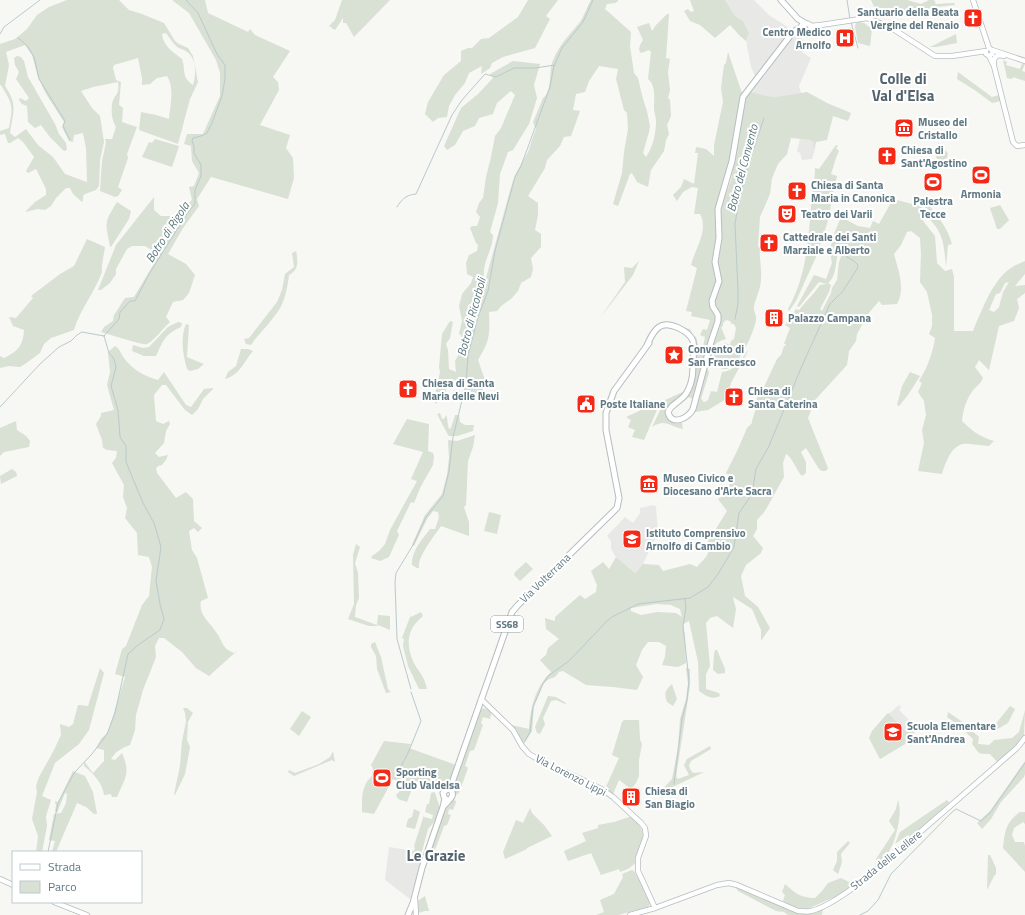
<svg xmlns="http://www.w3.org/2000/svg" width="1025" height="915" viewBox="0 0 1025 915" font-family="'Titillium Web',sans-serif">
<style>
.built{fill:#e8e8e7}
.green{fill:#d9e0d4;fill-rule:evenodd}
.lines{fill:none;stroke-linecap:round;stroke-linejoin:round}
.stream{stroke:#bacacc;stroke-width:1}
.secondary-casing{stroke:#b6bdc1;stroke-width:6}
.primary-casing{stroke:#b7bdbf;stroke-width:7}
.secondary{stroke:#fff;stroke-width:4.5}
.primary{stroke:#fff;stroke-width:5}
.labels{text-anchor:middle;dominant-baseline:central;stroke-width:4;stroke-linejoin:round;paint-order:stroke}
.shield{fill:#fff;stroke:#8fa0a8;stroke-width:1}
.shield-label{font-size:10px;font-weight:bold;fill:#5f7882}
.poi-label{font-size:11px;font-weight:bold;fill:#5f7882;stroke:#fff;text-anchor:start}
.street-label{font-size:11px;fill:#5f7882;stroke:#fff}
.water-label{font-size:12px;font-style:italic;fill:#5a787c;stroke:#fff}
.district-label{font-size:15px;font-weight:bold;fill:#52646c;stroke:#fff}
</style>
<rect width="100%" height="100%" fill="#f7f7f3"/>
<path class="built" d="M725,0H754L769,15L792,30L807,44L806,45L807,46L802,52L811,58L799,86L801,93L775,97L767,96L751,92L746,95L742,93L755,76L751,67L746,41L749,33L743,21L735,16Z
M800,139L810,140L814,143V146H816L812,159L802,160L800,153L797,151Z
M654,505L656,507L658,533L643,564L635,573L616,557L611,549V541L607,536L625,517L633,523L640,513V508Z
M899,705L901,707L899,710L918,729L909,738L910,741L880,759L869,738L872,731L888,713H890Z
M389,847L407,850L411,853L424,856L410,899L385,880Z"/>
<path class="green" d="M67,0H119L129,10L142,14L164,23L175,41L179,44L188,48L193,56L198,82L190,99L178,144L139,130L141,112L156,115L169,119C170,105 175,88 167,76L157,78L150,84L142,85V78L138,58L114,65L113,68L116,80L121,82L119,105L123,108L122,122L137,127L127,154L128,158L118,187L122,190L118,196L115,197L100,191L102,161L106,143L105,139H112L116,127C112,121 111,111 112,104C114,94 120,96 118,82L93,87L81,91L92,108L100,116L104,142L100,160L99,186L96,190L85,194L83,196V200L82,202L73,194L70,188H66L56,198L51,206L45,210L38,209L25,212L35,202L46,195V189L36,169L28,173L26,171L34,157L23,142L18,138L10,143H8L5,134L0,135V131L9,128C13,105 13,105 1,85H0V44L15,39L27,29L37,15L49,7ZM166,33C169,37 172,42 176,46C179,49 184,49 187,52C197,58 196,76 193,85C181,77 186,70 182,59C173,52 163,46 162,34ZM25,45L32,55L38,77L46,94L64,122L62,127L69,141L73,142L74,135L83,133L86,148L87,182L65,174L53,157L38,145L26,129L15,137L10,133C13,112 18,105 5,86L9,65L6,52Z
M172,0H205L208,13L248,32L250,29L255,35L290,51L273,77L278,82L279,90L260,125L290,135L286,148L293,158L294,178L288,199L211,177L197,199L199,206L183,228L168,254L186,264L195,275L189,293L183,300L173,302L166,317L170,322C164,327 154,341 147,344C144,346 109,334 101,332L104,327L113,321L114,315L125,298L134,297L155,262L158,254L145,246H132L127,249L116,269V274L110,283L101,290H98L116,245L154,197V210L161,216H177L180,211L192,200L189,187L194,186L199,173L192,161L191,146L184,144L187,134H203L220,96V73L216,60L189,13Z
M342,0H390L354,37L346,23H343V18L335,30L329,26L335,20Z
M528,0H558L546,16L550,19L535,48L503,57L492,63L490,68L481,74L482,66L469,73L465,83L455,95L449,106L447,117L438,118L433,122L425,114L428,102L444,75L461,61V51L468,48H472L481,39L489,38L518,17Z
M591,0H618V1L615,3L607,4L605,9L631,32L630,46L634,73L638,78L643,99L647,111L650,126L649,132L643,153L646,157C653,147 656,133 656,121C656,117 654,112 654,108C654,99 656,85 648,79L651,52L649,50L641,53L639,50L640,45L643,40L637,27L649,23L652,31L656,25L667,14H669L666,58L670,59L668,72L670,90L668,98L670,100L671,116L667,125L669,134L666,140L664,151L651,170L648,187L637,182L632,173L630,174L618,206L613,204L622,173L624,152L628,129L627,113L624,110L616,79L618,69L599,66L589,81L585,92L576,94L573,110L580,111L571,136L564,137L560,146L547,160L545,168L528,196L538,203V215L535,230L541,234V247L531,258L533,269L531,277L521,283L518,291L511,299L501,306L497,311L489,312C490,335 490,340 478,360L486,383L481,393L467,398L462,382L449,379L444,397L435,404V395L440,372L439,367L442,334L450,321L453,322L450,338L446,344L448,350L449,369L456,372L455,361L459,354L461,335L459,334L462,321L459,306L462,294L471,283L473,277L467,274L466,263L469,255L477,251L478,245L476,243L470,228L472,226H477L480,217L476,212L479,203L483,198L486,177L491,157L495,136L501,128L515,95L511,91L497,103L493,114L479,118L475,126L463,131L455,145L447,150L444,146L461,108L478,94L493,78L490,74L513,61L540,64L534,85L537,98L529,124L513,150L508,152L500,174L498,203L490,232L493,235C493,250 482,261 484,278H486L511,187L515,175L528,152L533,137L536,129L533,122L543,98C552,92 549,72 552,63C559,44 568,37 580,22C584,16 587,7 591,0Z
M690,0H725L735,16L743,21L749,33L746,41L740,36L730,25L715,38L700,25L690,21L684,11L688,9L691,12L694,11Z
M871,0H907L921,4L929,0H934L936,4L954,3L955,5L936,7L928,9L921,13L906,14L894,10L892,15L888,12H881L878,15Z
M859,22L864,23L872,29L870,46L858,43L855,27L856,23Z
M956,34L957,43L936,47H930Z
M728,52L742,93L729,162L715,209L716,236L712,262L716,283L710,296L709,301L716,320L701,370L694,399L687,397L692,387L696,342L693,337L679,327L690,329L693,335L696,337L698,345L703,347L705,337L700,335L703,329L707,330L710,320L691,316L692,312L686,311L697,268L691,265C695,249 709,230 700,214H694L698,188L692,187L683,192L677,201L673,195L681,187L684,179L694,184L698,153H695L696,147L706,149L714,156V145L723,102L721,88L724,65L726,63Z
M17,56L21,57L24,61L28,77L55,124L59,134L66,143L67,150L64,151L49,136L41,125L35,128L28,122L27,106L22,104L19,100L20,98L26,101L29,98L16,79L19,72L15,65L14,58Z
M1003,60L1007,62L1006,65L1020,69L1022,63L1025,64L1022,71L1025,72V81L1013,77L1012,79L1007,78Z
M958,72L992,97L999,95L1001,101L992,103L976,91L957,79Z
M751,92L767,96L775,97L807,92L827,103L851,113L848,121L833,116L827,140L816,142L815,146H813L814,143L810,140L791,138L787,154L778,164L772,178L770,194L760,217L758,246L760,248C759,258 762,268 761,279C761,288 756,297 754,306C753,311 757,315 756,320C754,332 739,367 726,369C716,370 712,358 715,351C715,348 716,348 718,346L725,343L730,345L731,341L734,339L736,328L734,324H732L730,321L726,320L723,323V326L721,327L726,339C711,343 712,350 712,362L709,359C710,345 721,331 721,319C721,312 716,307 714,301L722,282L717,264L721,240V214L722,205L731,180L746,95Z
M155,139L179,146L172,167L142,157L149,142L152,143Z
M938,143L948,153L947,158L941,161L937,159L934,151L938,149Z
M836,145L838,146L836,148L839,151C835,159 834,166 831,174L837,176L831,203L829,218L816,257L796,301L789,311L788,309C806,277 808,243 811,208C812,194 815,181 815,168L819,169Z
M893,199L920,206L924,209L928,204C939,218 947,227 952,244L948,245L946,267C944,246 944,232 927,217L923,221L935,236L937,263L945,271L952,269L954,277V331H973C981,312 993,279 1011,268C1015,265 1020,263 1025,261V274L1015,286L1025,285V293L1017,299L1019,308L1014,321L999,326L989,370L979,360L975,367L983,378C981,383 979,384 975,388C967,397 963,409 962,421C972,431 980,437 994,441L989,446C984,446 966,443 963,444C951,446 945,464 942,474L918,471L924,443L922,430L926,415L924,401L918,392L922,383L919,381C927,368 933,353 935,338L929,334L932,326V315L927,292L920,282L921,253L920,238L911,231L907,232L901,245L894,254C898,270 906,288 897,304L882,305L879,301L868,314L857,334L856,341L849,351L847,365L815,400L808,418L828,468L826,471H822L819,469L806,448L801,452L806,462V473L802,476C796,470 793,458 786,454L783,463L784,477L765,511L757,520V529L753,536L763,548L761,553L746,565L741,576L745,596L758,607L770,628L761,641V630L752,609L733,597L736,609L733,628L717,616L710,618L706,623L710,666L706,674V689L719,693L720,696C712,700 706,696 699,691L698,662L689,621L683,624L685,636L686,663L678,667L662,665L665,657L666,646L659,642H648L642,650L636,665L643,677L637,690L613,687L586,685L563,671L559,672L555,677L549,679L543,684L534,706L532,731L524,744L516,730L511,725L529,729C530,708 536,686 551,672L540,660L546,655L548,648L559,639L546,629L545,618L555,621V617L580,595L585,599L596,592L597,585L591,571L603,562L609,569L616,557L635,573L643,564L659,565L663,571L690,564L697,567C704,558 712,555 707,543L727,511L718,499L730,492L729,485L735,480L726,473L738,449L747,428L752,423V421L756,408L757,397L764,387L777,359L781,355L784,346H785L786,344H784L790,328L785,325L796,309L799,310C806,301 814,294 820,285L827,284L819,282L799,307L797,306L814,275L826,279L832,263L830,250L834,234L841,217L858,226L870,228L873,221L879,224ZM838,251H843L839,262L837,280L832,288L831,293L822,311L820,309L829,292L831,285L828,283C836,278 836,261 838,251ZM1009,282L1003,292L999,307L994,312L989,310L996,294L1000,293L1005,283ZM656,604L671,605L680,609L682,617L676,613L657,612L641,615L631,611V608Z
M117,202L131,211L129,219L111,247L110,246C105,222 104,223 117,202Z
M1000,205L1009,220L1000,229H997L990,208Z
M87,239L105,247C104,254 101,267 102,272C95,292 80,309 74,330L51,338L44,344L40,353L25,364L20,367L9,366L0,368V356L4,358C18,351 23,346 24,330L13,326L9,317L16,318L33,298L31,296L60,274L74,266Z
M296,251C298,261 299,270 289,275C287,291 284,306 273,318C266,328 257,335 251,345L246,344L244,339L249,338L277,302L282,290L285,274L294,267L292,253Z
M639,261L633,275L600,318L625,282L624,267L632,268Z
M178,322L182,323L181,327C165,334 163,341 156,356H144L132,351L133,345L143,348L149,347L168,327Z
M186,324L189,325L187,357L204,364L198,369L190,371L187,369C183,355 180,338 186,324Z
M115,346C120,349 121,354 124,358C133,370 144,376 158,380L164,372L186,405L191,407L204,389L213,388V389L203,399L198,409L192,415L185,410L166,385H162L154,395L156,421L163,424L169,421L170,424L166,431L164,443L155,453L159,457L168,455L166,460L161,466L160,465L156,468L157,473L176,498L186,492L193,499L194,521L202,528L198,532L194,528L189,531L192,550L197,558L208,598L201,601C198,615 209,621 216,632C223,641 221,648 234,653L238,650L209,676L196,668L182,652L164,638H159L155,646L156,657L143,690L136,715L135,730L130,745C122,748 116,751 111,759L115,760L122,753C131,773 125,778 117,797H112L111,794L104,795C103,784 93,773 84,766V761L93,773L104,761V750L96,748L101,739L108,732L125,677L115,674L122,649L126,646L142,605L149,596L152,567L149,557L138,555L137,533L125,518L127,508L123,497L124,485L112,463L116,458L117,451L107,450L103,448L102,440L96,424L101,416V413L114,410L107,385L110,372L108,352Z
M241,349H248L253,351C244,361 240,375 225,379L228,372L236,366Z
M747,351H748L731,383L728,394H727L724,398L726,399L708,410L695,412L706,369H708L709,373L701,399L703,400L702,401L705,402L708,400L711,391L717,392L722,372C733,372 742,360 747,351Z
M910,372L920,376L908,395L899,406L897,405L902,386Z
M685,391C680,399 660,406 667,418C671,424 676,424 682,423L683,429C670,427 666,418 652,427L665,400Z
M660,403L644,440L632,437L635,430L628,427L631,420L626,417L650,406Z
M440,413L442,419H444L446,415C448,419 447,424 449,429L451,428L455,415H459L460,422L465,425H474L473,431L457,436H449L448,435L437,414Z
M407,419L429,424L428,451L433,453L434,456L433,465L420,488L414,503L411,502L397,531L399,535L398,537L389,557L380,561L371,558L372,556L379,551L385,544L390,530L417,481L411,479L423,452L393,444Z
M16,421L17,430L26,436L30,441L29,447L4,452L0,456V428Z
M475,435L473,447L468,461L466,505L464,507L469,522V536L441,526C435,535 417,557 419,568H417L412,565C411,552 422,539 430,529H435L439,517L438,512L433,511L427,519L414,546L412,545L425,515L442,494L447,475L449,458L448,440L457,441Z
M12,469L16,472L17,476L1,484L0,476Z
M489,512L501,515L497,534L484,531Z
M356,544L360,547L355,563L358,573L359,598L356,605L355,617L377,625L378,615L390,616V630L378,625L377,626H369L348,619L354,604L353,555Z
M526,562L533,569L520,581L514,575L515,572Z
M421,612L423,616C408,628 405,642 413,661C418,672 424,674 427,689H419L408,666L403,646L404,639L402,638L410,617L413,616Z
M375,642L381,657L388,689L391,692L386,693L377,669L376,656L371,647V644Z
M715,650H717L725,669V673L718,674L713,670L714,654Z
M100,668L104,673L89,730L79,744L55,763L42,796L51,800L46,816L47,826L42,852H36L38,836L32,819L37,792L36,786L39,777L54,750L61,735L60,724L69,727L73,724L78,705L88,706Z
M686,668L690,669V686L676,777L678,779L689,775L684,765L687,759L710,746L711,749L691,761L689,765L690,769L693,773L704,772L658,794L672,779L678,747L680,719L686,699L688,684Z
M672,684L677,699L673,706L667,702C664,694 665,690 672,684Z
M548,696L556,697L566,703L565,704L556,700L551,701L543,718L545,724L540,734L537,733L535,727Z
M1010,706L1015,709L1008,723L996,730L977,732L975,729L994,726Z
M183,708H187L193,713L188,722L187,740L190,747L185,774L175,795L174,794L180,766L182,741L186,722L185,713Z
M483,708L492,711L490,719L483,717L481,723L483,725L474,750L470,751L465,766L468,768L459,793L456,795L453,789L454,784L480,711Z
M1025,710L1024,736L1016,747L998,763L990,754C977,754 980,754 972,744L973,739L958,725L947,717L948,712L961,721L979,737L978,744L989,745L994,740L1012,738L1019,732Z
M302,711L311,717L299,736L290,729Z
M888,713L904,730H908L910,732L915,727L918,729L909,738L910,741L880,759L869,738L872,731Z
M624,720H639L640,740L642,744L639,760V776L636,783L631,789L619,780L613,794L605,789L619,758L612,755L622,722Z
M384,741L411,744L409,748L456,765L450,784L442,789L415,781L407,802L398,799L396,795L399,792L402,783L393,779L374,814L362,812C362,798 361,786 372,776L373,769L371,765Z
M333,751L335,762L332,760L294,776L288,772L289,770L295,773L319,764L330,757Z
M1025,761V774L1024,777L1001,802L991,819L982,829L977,823L990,811Z
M73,771L85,776L93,792L97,814H94L86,807L77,803L56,852H52L55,841L49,840L54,814L61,813L66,803L67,794L65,793L57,813L55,811L56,806L55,801L58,802Z
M434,792L435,793L440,808L434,822L428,829L421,855L411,853L415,849L414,846L424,815V817L432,819L433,815L425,812L427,804H429L431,793Z
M455,800L456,802L453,810L449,809L448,814L451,815L447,825L444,826L432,858L428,857L446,805Z
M898,800C902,812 898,829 894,841C892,847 888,851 887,858L870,873L877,863L876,859L895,830L889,821L896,809Z
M947,800L950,803L910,837L908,835L895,844L900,832Z
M530,808L532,813L544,825L552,836L527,848V849L505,859L503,852L516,820L523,823Z
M414,809L420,812L415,829L406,827L408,819L412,817Z
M1020,812H1025V824L1023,822L1014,828L1012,835L1015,842H1024L1025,846V872L1003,848C1005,830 1006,822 1020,812Z
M629,817H632C645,829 645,836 639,852C638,857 637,863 632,866C629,869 624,870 620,872L619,869L601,875L591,853L568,861L564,851L586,841L582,833L598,828V825L614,822Z
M848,841L850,843L841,854L842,862L838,874L833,870L837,861V852Z
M988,855H990L996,868V874L994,876L987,890Z
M632,870L634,871L649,898L650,904L648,907L618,915H596L604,912L600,900L614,894L623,877L622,874Z
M862,877L864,878L837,896L807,909L794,907L783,901L785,895L782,892L785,884C795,893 801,898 815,898L822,891L828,883L841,878L853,884Z
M735,887L798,913C808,914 814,913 823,909L822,915H788L784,912L776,911L738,891Z
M425,896L429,911H425L418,913L417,901Z"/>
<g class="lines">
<path class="stream" d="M847,0L850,19
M851,22L858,48
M0,34L4,27L40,0
M18,38L21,40L28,47L34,57L39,79L65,121L63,126L70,140
M397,207C402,199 406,195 416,194L452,115L462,100L485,74L496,77L514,68H535L555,65
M735,319L738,304V291L735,224C740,188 752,153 764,118
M104,336L119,319L120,312L130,301H135L149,274L188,212L195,204V190L201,176V165L194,153V146L192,141L193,138L201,136L207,133L212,123L222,96L225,79V65L217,54L198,13L186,0
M0,407L40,364L59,347L71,341L77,335L82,332L104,336
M411,689L397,639L395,582L396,573L413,545L426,517L443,496L449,471L453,437L466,384L468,355L478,317L488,291L495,251L515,177L521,166L550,87L554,66L562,48L583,22L593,0
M525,741L530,732L533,707L543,684L548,676L569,661L607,621L612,617L638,604L690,598L708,587L718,574L734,547L739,513L752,494L756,469L769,446L801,368L830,304L843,291L857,269L858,265L854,261L847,257L846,253
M395,778L408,753L421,721L411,692
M674,784L682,719L687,700L689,680L683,626L686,607L685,599
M48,852L58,803L74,773L92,754L107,734L115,713L128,654L138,645L160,630L164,619L160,604L156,581L161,547L154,523L143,503L126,462V446L120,437L118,410L111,386L116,367L114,359L109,353L104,336
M860,915L868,911L878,900L891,874L950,814L956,809L981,821L990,813L1025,763"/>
<g class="secondary-casing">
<path id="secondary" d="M973,0L989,48L993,51L992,54L989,56
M810,26L821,25L867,18L890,27L935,56H952L986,51
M812,31L819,26
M992,50L1025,61
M986,51V54L989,56L994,66L1013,142L1017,146L1025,145
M994,64C993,57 997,54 1004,56
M481,699L513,730L522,746L529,754L548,765L566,772L603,790L613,797L641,823L645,828L646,836L638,858V871L655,908
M0,879L13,885
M415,899L416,915
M54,902L87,915
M630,915L655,908L717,885L729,883L737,885L798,911C803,911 807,912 811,911C829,907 859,884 874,872L1017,748L1025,738"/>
</g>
<g class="primary-casing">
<path id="primary" d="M781,0L798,19L805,23
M800.5 29a5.5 5.5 0 1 1 11 0a5.5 5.5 0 1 1-11 0Z
M647,345C650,339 653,331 659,327C668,320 689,331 693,341C694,343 693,374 692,378C691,385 687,395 681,399C676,404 671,405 668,412C671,427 689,418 693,409L711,342L718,321V315L713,307L712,301L719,281L715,262L719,238L718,209L732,161L743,97L790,36L796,30L801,29
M447,800L444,797L443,793L447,789L451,790
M443,807C447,801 456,797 451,790L453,780L512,612L518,605L617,508L619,498L606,430V413L614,391L649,343
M408,915L413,903L422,868L443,807L445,798"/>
</g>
<use href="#secondary" class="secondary"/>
<use href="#primary" class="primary"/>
</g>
<defs>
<g id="church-square" transform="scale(1)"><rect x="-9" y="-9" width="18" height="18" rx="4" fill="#f42a17" stroke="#fff"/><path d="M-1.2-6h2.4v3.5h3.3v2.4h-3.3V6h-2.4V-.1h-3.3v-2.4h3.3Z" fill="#fff"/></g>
<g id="hospital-square" transform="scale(1)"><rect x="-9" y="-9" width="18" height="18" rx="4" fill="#f42a17" stroke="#fff"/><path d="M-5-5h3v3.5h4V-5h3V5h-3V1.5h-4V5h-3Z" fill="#fff"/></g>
<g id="museum-square" transform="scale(1)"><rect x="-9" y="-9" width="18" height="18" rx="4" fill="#f42a17" stroke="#fff"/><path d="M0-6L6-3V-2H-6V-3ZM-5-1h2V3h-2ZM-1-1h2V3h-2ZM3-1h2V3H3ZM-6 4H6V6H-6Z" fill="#fff"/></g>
<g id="stadium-square" transform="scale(1)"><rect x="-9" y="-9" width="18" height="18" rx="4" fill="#f42a17" stroke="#fff"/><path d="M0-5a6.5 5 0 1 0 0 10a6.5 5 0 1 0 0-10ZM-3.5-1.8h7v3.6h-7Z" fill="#fff"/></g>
<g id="theatre-square" transform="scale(1)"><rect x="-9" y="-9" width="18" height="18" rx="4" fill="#f42a17" stroke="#fff"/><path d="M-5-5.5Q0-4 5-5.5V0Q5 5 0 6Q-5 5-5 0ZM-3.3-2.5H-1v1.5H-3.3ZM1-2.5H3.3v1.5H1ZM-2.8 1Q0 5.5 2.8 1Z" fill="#fff"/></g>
<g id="building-square" transform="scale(1)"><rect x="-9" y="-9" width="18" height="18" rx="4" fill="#f42a17" stroke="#fff"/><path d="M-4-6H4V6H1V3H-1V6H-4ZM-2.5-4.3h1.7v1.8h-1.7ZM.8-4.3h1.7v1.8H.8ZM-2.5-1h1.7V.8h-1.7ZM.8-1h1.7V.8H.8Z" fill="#fff"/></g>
<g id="sight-square" transform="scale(1)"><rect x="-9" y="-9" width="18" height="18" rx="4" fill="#f42a17" stroke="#fff"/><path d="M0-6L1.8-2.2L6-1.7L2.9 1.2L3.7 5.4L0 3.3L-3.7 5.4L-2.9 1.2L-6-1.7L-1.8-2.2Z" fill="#fff"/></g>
<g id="civic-square" transform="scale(1)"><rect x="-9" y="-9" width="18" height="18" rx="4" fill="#f42a17" stroke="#fff"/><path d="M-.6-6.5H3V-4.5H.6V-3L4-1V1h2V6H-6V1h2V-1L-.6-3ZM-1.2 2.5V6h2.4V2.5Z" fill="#fff"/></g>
<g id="school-square" transform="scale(1)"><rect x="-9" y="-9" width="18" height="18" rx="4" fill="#f42a17" stroke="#fff"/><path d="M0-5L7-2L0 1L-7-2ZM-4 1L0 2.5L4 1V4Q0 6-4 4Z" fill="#fff"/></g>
</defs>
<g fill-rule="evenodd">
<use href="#church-square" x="973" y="18"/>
<use href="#hospital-square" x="845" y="38"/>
<use href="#museum-square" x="904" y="128"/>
<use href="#church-square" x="887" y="156"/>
<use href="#stadium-square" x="981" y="175"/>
<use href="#stadium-square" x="933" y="182"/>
<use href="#church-square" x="797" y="191"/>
<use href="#theatre-square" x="787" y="214"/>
<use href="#church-square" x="769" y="243"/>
<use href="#building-square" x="774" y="318"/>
<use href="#sight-square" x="674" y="355"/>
<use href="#church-square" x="408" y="389"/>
<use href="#church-square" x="734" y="397"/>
<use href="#civic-square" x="586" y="404"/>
<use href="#museum-square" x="649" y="484"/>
<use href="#school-square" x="632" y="539"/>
<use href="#school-square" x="893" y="732"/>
<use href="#stadium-square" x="382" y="778"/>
<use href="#building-square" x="631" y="797"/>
</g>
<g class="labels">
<rect class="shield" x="491" y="616" width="32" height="16" rx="3"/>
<g class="shield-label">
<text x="507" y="624">SS68</text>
</g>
<g class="poi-label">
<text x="959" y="12" text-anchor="end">Santuario della Beata<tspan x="959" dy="13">Vergine del Renaio</tspan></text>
<text x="831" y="32" text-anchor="end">Centro Medico<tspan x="831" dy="13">Arnolfo</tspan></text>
<text x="918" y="122">Museo del<tspan x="918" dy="13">Cristallo</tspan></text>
<text x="901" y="150">Chiesa di<tspan x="901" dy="13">Sant'Agostino</tspan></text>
<text x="811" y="185">Chiesa di Santa<tspan x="811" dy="13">Maria in Canonica</tspan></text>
<text x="981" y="194" text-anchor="middle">Armonia</text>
<text x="933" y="201" text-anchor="middle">Palestra<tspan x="933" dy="13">Tecce</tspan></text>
<text x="801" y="214">Teatro dei Varii</text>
<text x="783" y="237">Cattedrale dei Santi<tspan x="783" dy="13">Marziale e Alberto</tspan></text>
<text x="788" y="318">Palazzo Campana</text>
<text x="688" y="349">Convento di<tspan x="688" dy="13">San Francesco</tspan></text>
<text x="422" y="383">Chiesa di Santa<tspan x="422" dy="13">Maria delle Nevi</tspan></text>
<text x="748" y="391">Chiesa di<tspan x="748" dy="13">Santa Caterina</tspan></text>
<text x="600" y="404">Poste Italiane</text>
<text x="663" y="478">Museo Civico e<tspan x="663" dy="13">Diocesano d'Arte Sacra</tspan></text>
<text x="646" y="533">Istituto Comprensivo<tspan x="646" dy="13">Arnolfo di Cambio</tspan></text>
<text x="907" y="726">Scuola Elementare<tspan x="907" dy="13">Sant'Andrea</tspan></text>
<text x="396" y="772">Sporting<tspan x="396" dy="13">Club Valdelsa</tspan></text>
<text x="645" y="791">Chiesa di<tspan x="645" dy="13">San Biagio</tspan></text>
</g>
<g class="street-label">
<text transform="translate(545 578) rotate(-44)">Via Volterrana</text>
<text transform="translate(571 775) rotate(27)">Via Lorenzo Lippi</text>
<text transform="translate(886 860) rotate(-39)">Strada delle Lellere</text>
</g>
<g class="water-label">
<text transform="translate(742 168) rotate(-75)">Botro del Convento</text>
<text transform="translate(167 232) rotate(-57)">Botro di Rigola</text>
<text transform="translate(471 317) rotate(-75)">Botro di Ricorboli</text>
</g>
<g class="district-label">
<text x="903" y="78">Colle di<tspan x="903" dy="17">Val d'Elsa</tspan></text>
<text x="436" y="855">Le Grazie</text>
</g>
</g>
<rect x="12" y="851" width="130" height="52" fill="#ffffff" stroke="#bfc9cd"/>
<rect x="20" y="864" width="20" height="6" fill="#ffffff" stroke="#bfc9cd"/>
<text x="48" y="871" font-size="12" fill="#5f7882">Strada</text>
<rect x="20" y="881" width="20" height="12" fill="#d9e0d4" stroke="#bfc9cd"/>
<text x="48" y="891" font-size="12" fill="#5f7882">Parco</text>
</svg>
